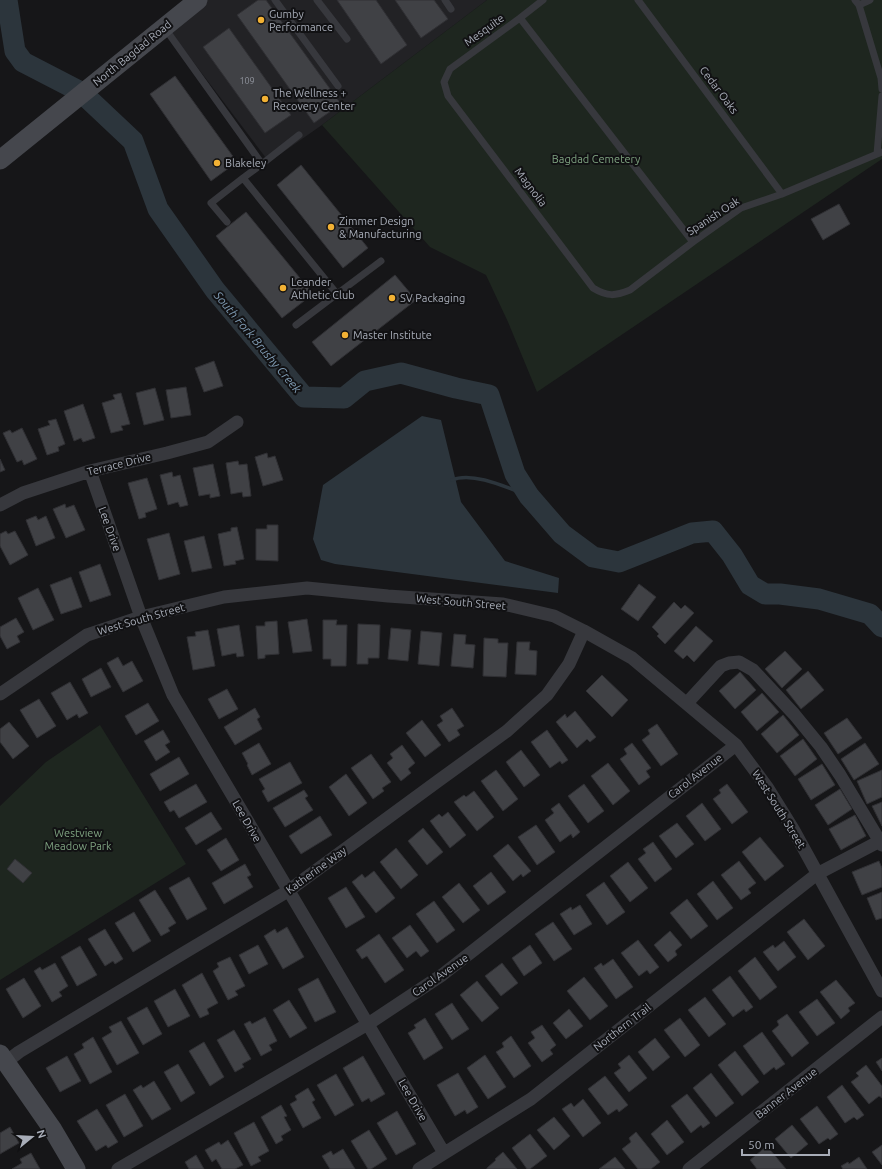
<svg xmlns="http://www.w3.org/2000/svg" width="882" height="1169" viewBox="0 0 882 1169" font-family="Ubuntu,sans-serif">
<style>
.built{fill:#222225}
.green{fill:#1e261f}
.water{fill:#2c353c}
.lines{fill:none;stroke-linecap:round;stroke-linejoin:round}
.stream{stroke:#2c353c;stroke-width:3.5}
.river{stroke:#2c353c;stroke-width:21}
.building{fill:#404145;stroke:#303034}
.lane{stroke:#37383d;stroke-width:7}
.street{stroke:#37383d;stroke-width:13}
.secondary{stroke:#45474d;stroke-width:19}
.poi-dot{fill:#f2b134;stroke:#111113;stroke-width:1.5}
.labels{text-anchor:middle;dominant-baseline:central;stroke-width:4;stroke-linejoin:round;paint-order:stroke}
.number-label{font-size:9px;fill:#8e929b}
.poi-label{font-size:11px;fill:#a8adb8;stroke:#111113;text-anchor:start}
.street-label{font-size:11px;fill:#a8adb8;stroke:#111113}
.park-label{font-size:11px;fill:#7fa381;stroke:#111113}
.water-label{font-size:12px;font-style:italic;fill:#7f9bb3;stroke:#111113}
</style>
<rect width="100%" height="100%" fill="#161618"/>
<path class="built" d="M198,0H487L322,125L269,162L166,26Z"/>
<path class="green" d="M487,0H882V159L537,392L508,322L486,275L430,247L322,125Z
M100,725L186,864L0,980V806L46,762Z"/>
<path class="water" d="M422,416L441,420L461,502L505,561L559,578L558,593L335,564L321,560L313,539L323,485Z"/>
<g class="lines">
<path class="stream" d="M452,480C473,471 508,488 529,496"/>
<path class="river" d="M7,0L15,51L23,62L81,92L133,141L158,209L215,290L304,397L344,398L365,381L401,373L456,388L489,395L515,474L529,496L562,534L593,557L619,562L692,533L713,531L732,555L750,585L765,594H780L819,599L870,614L882,627"/>
</g>
<path class="building" d="M258,0H266L341,104L314,123L237,15Z
M337,0H376L407,45L381,64Z
M395,0H434L448,19L421,38Z
M229,28L291,115L265,133L203,47Z
M175,76L237,162L211,181L150,94Z
M301,165L368,248L343,268L277,185Z
M839,204L850,224L823,240L811,219Z
M246,212L313,294L282,318L216,236Z
M395,275L416,300L331,366L312,342Z
M214,361L223,386L204,392L195,368Z
M186,387L191,415L171,418L166,390Z
M155,388L164,420L144,425L136,393Z
M121,393L130,424L121,426L123,430L111,433L102,403L115,399L113,395Z
M83,404L95,438L83,442L81,438L74,441L64,411Z
M56,419L65,444L58,447L59,451L47,455L38,429L50,425L48,421Z
M22,428L37,459L24,465L22,460L17,462L3,433L10,430L12,433Z
M267,453L268,458L275,456L283,480L263,486L255,457Z
M0,459L5,470L0,472Z
M238,461L239,465L247,464L251,496L243,497L242,492L231,494L226,463Z
M213,464L220,496L210,498V494L199,496L193,468Z
M172,472L173,477L180,475L188,505L180,507L178,502L168,505L160,475Z
M147,478L157,509L145,513L146,517L139,519L128,483Z
M65,504L66,508L74,505L85,530L66,538L53,509Z
M36,516L38,520L46,516L55,538L36,546L26,520Z
M267,525H278V561L256,560V529H267Z
M237,527L244,559L235,561L236,564L224,566L218,534L231,531V528Z
M6,531L8,534L15,531L28,555L10,565L0,546V534Z
M169,533L180,574L159,580L147,539Z
M204,536L212,568L192,572L184,541Z
M100,564L111,595L90,602L79,572Z
M71,577L82,607L61,614L50,585Z
M639,584L656,597L638,621L621,609Z
M38,588L54,620L33,630L18,598Z
M674,602L681,609L685,605L694,613L665,644L657,636L659,634L652,627Z
M16,618L24,632L17,636L20,642L7,649L0,636V627Z
M307,619L312,651L293,653L288,622Z
M323,620H337L336,625H347L346,666H331V659H323Z
M277,621L279,654L265,655V658L258,659L256,626H265V622Z
M358,624L380,625L379,658H368V664H357Z
M239,625L244,656L237,657L236,653L222,656L217,629Z
M696,626L713,641L694,662L687,655L683,659L674,651Z
M391,628L411,630L408,661L388,659Z
M208,630L215,666L193,670L187,637L196,636L195,632Z
M421,631L442,633L439,666L418,664Z
M454,634L466,635L465,644L475,645L473,668L451,666Z
M484,638L498,639V643H508L506,677L483,676Z
M517,642H530L529,650L537,651L536,675L515,674Z
M785,651L802,669L782,688L765,669Z
M118,657L123,666L132,661L143,681L123,692L107,663Z
M101,668L111,687L91,697L82,679Z
M808,671L824,690L801,709L786,690Z
M740,672L756,690L735,709L719,691Z
M602,675L628,700L612,717L586,691Z
M70,682L88,713L79,718L77,714L67,720L51,693Z
M227,689L238,709L219,719L208,699Z
M762,693L779,712L757,731L741,712Z
M39,699L56,726L37,738L20,710Z
M148,703L159,721L136,735L125,716Z
M255,708L260,717L257,719L262,729L235,745L224,727Z
M452,708L464,726L457,730L460,735L449,742L437,725L443,721L440,716Z
M575,711L596,737L590,742L587,739L577,748L556,722L565,714L567,718Z
M783,715L799,735L777,753L761,734Z
M847,718L862,738L838,754L824,733Z
M422,720L441,745L425,757L406,733Z
M9,722L29,746L13,759L0,742V729Z
M657,724L678,754L661,766L642,740L650,734L648,730Z
M163,730L170,742L165,745L170,752L156,761L144,741Z
M547,730L568,760L562,764L560,761L550,768L531,742Z
M803,739L817,759L795,776L780,756Z
M259,743L271,764L252,775L247,765L248,764L242,753Z
M632,743L651,768L646,771L650,777L639,785L620,759L627,754L624,749Z
M865,743L879,764L854,780L841,759Z
M402,745L415,763L408,769L411,773L401,781L387,763L393,758L390,754Z
M521,750L540,775L524,787L506,762Z
M371,754L391,782L382,788L384,791L373,799L351,768Z
M179,757L189,774L160,791L150,774Z
M290,762L302,783L268,802L262,791L265,789L259,779Z
M608,763L630,791L613,805L591,776Z
M822,764L835,785L811,800L798,779Z
M496,770L518,799L503,811L481,781Z
M882,770V797L867,804L857,781Z
M346,774L367,803L349,816L329,787Z
M196,784L207,802L179,818L174,810L170,812L164,802Z
M584,784L604,811L588,823L568,796Z
M727,784L748,812L732,824L713,799L721,793L719,790Z
M840,789L852,809L828,825L815,805Z
M304,790L308,796L305,798L313,810L285,827L273,808Z
M474,791L494,817L477,831L454,802L464,795L466,797Z
M882,802V826L872,806Z
M559,803L580,832L573,838L571,834L560,842L545,820L554,813L551,809Z
M702,803L721,829L705,841L686,816Z
M211,812L222,829L196,845L185,828Z
M448,812L466,835L450,848L430,821L439,814L442,817Z
M855,815L866,836L841,850L829,829Z
M320,816L332,835L301,854L289,836Z
M677,823L694,844L676,858L659,836Z
M536,825L555,852L537,865L518,837Z
M423,828L443,852L427,865L408,841Z
M760,837L784,866L765,881L742,852Z
M226,838L239,860L221,871L207,850Z
M653,842L672,869L655,882L638,859L646,853L643,849Z
M508,844L531,871L523,877L521,874L513,881L493,856Z
M396,848L418,875L401,889L380,862Z
M15,859L32,873L23,883L7,869Z
M739,861L756,883L748,889L751,893L741,900L721,875Z
M879,861L882,868V887L862,895L852,872Z
M628,862L648,888L630,902L610,876Z
M245,864L251,875L247,877L253,887L224,904L212,883Z
M374,871L395,898L376,913L352,882L362,874L365,878Z
M491,872L506,892L488,905L473,886Z
M189,877L207,909L187,920L169,888Z
M713,881L733,908L717,920L697,894Z
M604,882L625,912L607,925L586,895Z
M459,883L480,910L463,923L442,897Z
M346,887L365,917L346,928L328,898Z
M155,890L176,923L168,928L170,931L161,936L139,900Z
M882,892V918L876,920L867,898Z
M687,899L708,926L691,939L670,913Z
M434,901L455,930L437,943L416,914Z
M580,905L592,924L574,935L560,914L571,907L572,910Z
M134,912L151,941L133,952L115,923Z
M804,919L825,946L808,960L787,932Z
M553,922L572,949L554,961L535,934Z
M410,925L429,951L421,957L416,951L407,958L392,938Z
M287,927L304,957L283,969L264,936L275,929L277,933Z
M105,929L123,959L115,964L113,961L105,966L88,939Z
M670,931L682,945L675,951L677,955L668,962L654,945Z
M379,934L404,970L385,983L367,956L362,959L356,950Z
M638,940L659,967L650,974L647,970L639,976L621,953Z
M784,941L796,957L778,971L763,952L773,945L775,948Z
M258,945L268,964L249,974L239,955Z
M530,945L542,963L524,976L512,958Z
M80,946L97,975L77,986L61,957Z
M230,957L245,986L235,991L238,995L228,1000L213,971L219,967L217,963Z
M755,957L777,987L760,1000L738,971Z
M613,959L633,987L616,999L594,968L601,963L603,966Z
M55,963L68,986L59,992L62,996L52,1002L34,971L40,967L42,970Z
M502,963L518,983L501,996L485,976Z
M202,973L218,1003L207,1009L209,1014L200,1018L182,985Z
M730,976L753,1007L746,1012L744,1009L733,1017L712,990Z
M584,977L608,1006L590,1020L567,991Z
M24,978L41,1006L23,1018L6,989Z
M318,978L336,1012L315,1022L298,989Z
M836,980L855,1003L848,1008L850,1011L841,1019L820,992Z
M477,981L499,1008L482,1022L460,995Z
M175,989L190,1016L168,1027L154,1001Z
M705,997L726,1024L709,1037L688,1010Z
M817,999L835,1023L817,1036L799,1012Z
M289,1000L307,1028L290,1038L273,1010Z
M452,1003L469,1029L452,1040L435,1014Z
M147,1007L162,1034L143,1045L127,1018Z
M569,1009L583,1026L566,1039L553,1023Z
M787,1014L809,1043L792,1057L772,1031L779,1025L777,1021Z
M265,1017L277,1041L269,1045L272,1050L261,1056L244,1024L250,1021L252,1024Z
M425,1018L443,1048L424,1060L408,1033L416,1028L414,1025Z
M680,1018L700,1045L685,1057L664,1030Z
M121,1021L139,1053L117,1065L102,1038L112,1032L109,1027Z
M542,1025L556,1045L550,1050L553,1054L542,1062L528,1043L535,1038L531,1032Z
M234,1030L251,1059L242,1064L244,1067L235,1072L217,1040Z
M762,1032L785,1064L776,1070L774,1067L764,1075L743,1046Z
M511,1036L531,1066L514,1078L496,1052L504,1047L502,1043Z
M93,1037L112,1072L90,1084L74,1054L84,1048L82,1044Z
M655,1038L670,1057L653,1071L638,1052Z
M204,1042L224,1077L210,1086L189,1051Z
M735,1051L759,1082L742,1096L718,1065Z
M485,1055L506,1087L488,1099L467,1068Z
M629,1055L647,1078L629,1092L614,1073L621,1068L618,1064Z
M67,1056L81,1081L60,1092L46,1068Z
M363,1056L385,1094L371,1102L369,1098L362,1102L343,1068Z
M882,1058V1071L876,1062Z
M178,1064L195,1093L181,1102L164,1072Z
M866,1065L882,1086V1098L879,1096L869,1104L851,1082L859,1076L856,1073Z
M458,1073L478,1107L467,1114L465,1110L455,1116L437,1085Z
M711,1073L734,1103L716,1117L693,1088Z
M336,1074L354,1105L335,1116L317,1085Z
M605,1076L628,1105L619,1112L617,1109L608,1115L588,1089Z
M154,1081L171,1109L152,1120L133,1090L141,1085L143,1088Z
M842,1085L864,1115L857,1120L854,1117L845,1123L827,1097Z
M308,1088L315,1100L312,1102L321,1118L303,1128L290,1104L297,1100L295,1096Z
M125,1094L143,1126L124,1137L106,1105Z
M687,1094L710,1123L703,1128L701,1125L691,1133L671,1106Z
M583,1099L601,1123L583,1137L562,1109L571,1103L574,1107Z
M281,1105L287,1116L284,1117L291,1130L281,1136L283,1140L276,1144L261,1117Z
M817,1106L838,1134L830,1140L828,1138L819,1144L800,1119Z
M97,1109L118,1142L108,1148L106,1145L96,1151L77,1121Z
M397,1111L416,1144L396,1155L377,1123Z
M554,1117L570,1136L554,1150L537,1130Z
M667,1120L684,1142L667,1155L651,1134Z
M254,1122L269,1151L258,1157L261,1161L251,1166L234,1133Z
M792,1125L808,1144L791,1158L775,1139Z
M10,1127L19,1143L0,1154V1133Z
M369,1130L387,1159L371,1169H368L351,1141Z
M636,1132L660,1162L651,1169H638L622,1149L631,1142L629,1138Z
M530,1134L547,1156L530,1169H527L512,1148Z
M228,1140L243,1165L235,1169H222L216,1159L212,1162L205,1150L219,1142L221,1145Z
M882,1145V1165L872,1152Z
M767,1146L786,1169H757L750,1160Z
M343,1149L355,1169H330L322,1156L331,1151L333,1155Z
M503,1152L517,1169H487V1168L496,1160L495,1159Z
M31,1153L40,1169H12L22,1163L20,1159Z
M196,1155L204,1169H189L185,1162Z
M615,1157L625,1169H599Z
M859,1157L867,1169H843L841,1166L848,1162L849,1164Z"/>
<g class="lines">
<path class="lane" d="M275,0L338,86
M317,0L347,39
M445,0L451,9
M543,0L520,18L450,69L444,82L448,96L593,288C608,297 615,296 630,290L693,242L741,208L782,194L882,152
M638,0L782,194
M855,0L859,5L881,78L882,89
M859,5L870,0
M520,18L693,242
M164,27L262,164L243,178L337,294L296,325
M877,154L882,96
M262,164L299,135
M227,222L211,203L243,178
M337,294L381,261"/>
<path class="street" d="M90,471L141,617L173,695L444,1153
M0,505L23,493L90,471L167,453L208,442L237,422
M0,694L87,635L141,617L224,597L307,588L388,596L503,604L554,616L584,631L632,658L736,745L767,787L793,829L882,991
M687,703L721,666L729,663L739,662L753,670L794,714L821,747L840,775L882,845
M6,1062L19,1052L187,951L288,891L438,781L507,731L547,695L569,664L584,631
M118,1169L368,1024L442,975L736,745
M419,1169L531,1099L644,1010L817,874L882,840
M689,1169L882,1017"/>
<path class="secondary" d="M0,160L198,0
M0,1054L53,1130L76,1169"/>
</g>
<g class="poi-dot">
<circle cx="261" cy="20" r="4"/>
<circle cx="265" cy="99" r="4"/>
<circle cx="217" cy="163" r="4"/>
<circle cx="331" cy="227" r="4"/>
<circle cx="283" cy="288" r="4"/>
<circle cx="392" cy="298" r="4"/>
<circle cx="345" cy="335" r="4"/>
</g>
<g class="labels">
<g class="number-label">
<text x="247" y="81">109</text>
</g>
<g class="poi-label">
<text x="269" y="14">Gumby<tspan x="269" dy="13">Performance</tspan></text>
<text x="273" y="93">The Wellness +<tspan x="273" dy="13">Recovery Center</tspan></text>
<text x="225" y="163">Blakeley</text>
<text x="339" y="221">Zimmer Design<tspan x="339" dy="13">&amp; Manufacturing</tspan></text>
<text x="291" y="282">Leander<tspan x="291" dy="13">Athletic Club</tspan></text>
<text x="400" y="298">SV Packaging</text>
<text x="353" y="335">Master Institute</text>
</g>
<g class="street-label">
<text transform="translate(484 30) rotate(-36)">Mesquite</text>
<text transform="translate(132 53) rotate(-39)">North Bagdad Road</text>
<text transform="translate(719 90) rotate(53)">Cedar Oaks</text>
<text transform="translate(531 187) rotate(53)">Magnolia</text>
<text transform="translate(713 216) rotate(-33)">Spanish Oak</text>
<text transform="translate(119 464) rotate(-14)">Terrace Drive</text>
<text transform="translate(110 529) rotate(70)">Lee Drive</text>
<text transform="translate(461 602) rotate(5)">West South Street</text>
<text transform="translate(141 619) rotate(-16)">West South Street</text>
<text transform="translate(695 776) rotate(-38)">Carol Avenue</text>
<text transform="translate(779 809) rotate(58)">West South Street</text>
<text transform="translate(247 821) rotate(60)">Lee Drive</text>
<text transform="translate(316 870) rotate(-36)">Katherine Way</text>
<text transform="translate(440 975) rotate(-35)">Carol Avenue</text>
<text transform="translate(622 1027) rotate(-38)">Northern Trail</text>
<text transform="translate(786 1093) rotate(-38)">Banner Avenue</text>
<text transform="translate(413 1100) rotate(60)">Lee Drive</text>
</g>
<g class="park-label">
<text x="596" y="159">Bagdad Cemetery</text>
<text x="78" y="833">Westview<tspan x="78" dy="13">Meadow Park</tspan></text>
</g>
<g class="water-label">
<text transform="translate(258 342) rotate(50)">South Fork Brushy Creek</text>
</g>
</g>
<g transform="translate(32 1137) rotate(72)" stroke="#111113" stroke-width="3" paint-order="stroke">
<path d="M0-3L7 15L0 10L-7 15Z" fill="#a8adb8"/>
<text y="-6" font-size="11" font-weight="bold" text-anchor="middle" fill="#a8adb8">N</text>
</g>
<path d="M742 1149v6h87v-6" fill="none" stroke="#a8adb8" stroke-width="2"/>
<text x="748" y="1149" font-size="12" fill="#a8adb8" stroke="#111113" stroke-width="3" paint-order="stroke">50 m</text>
</svg>
